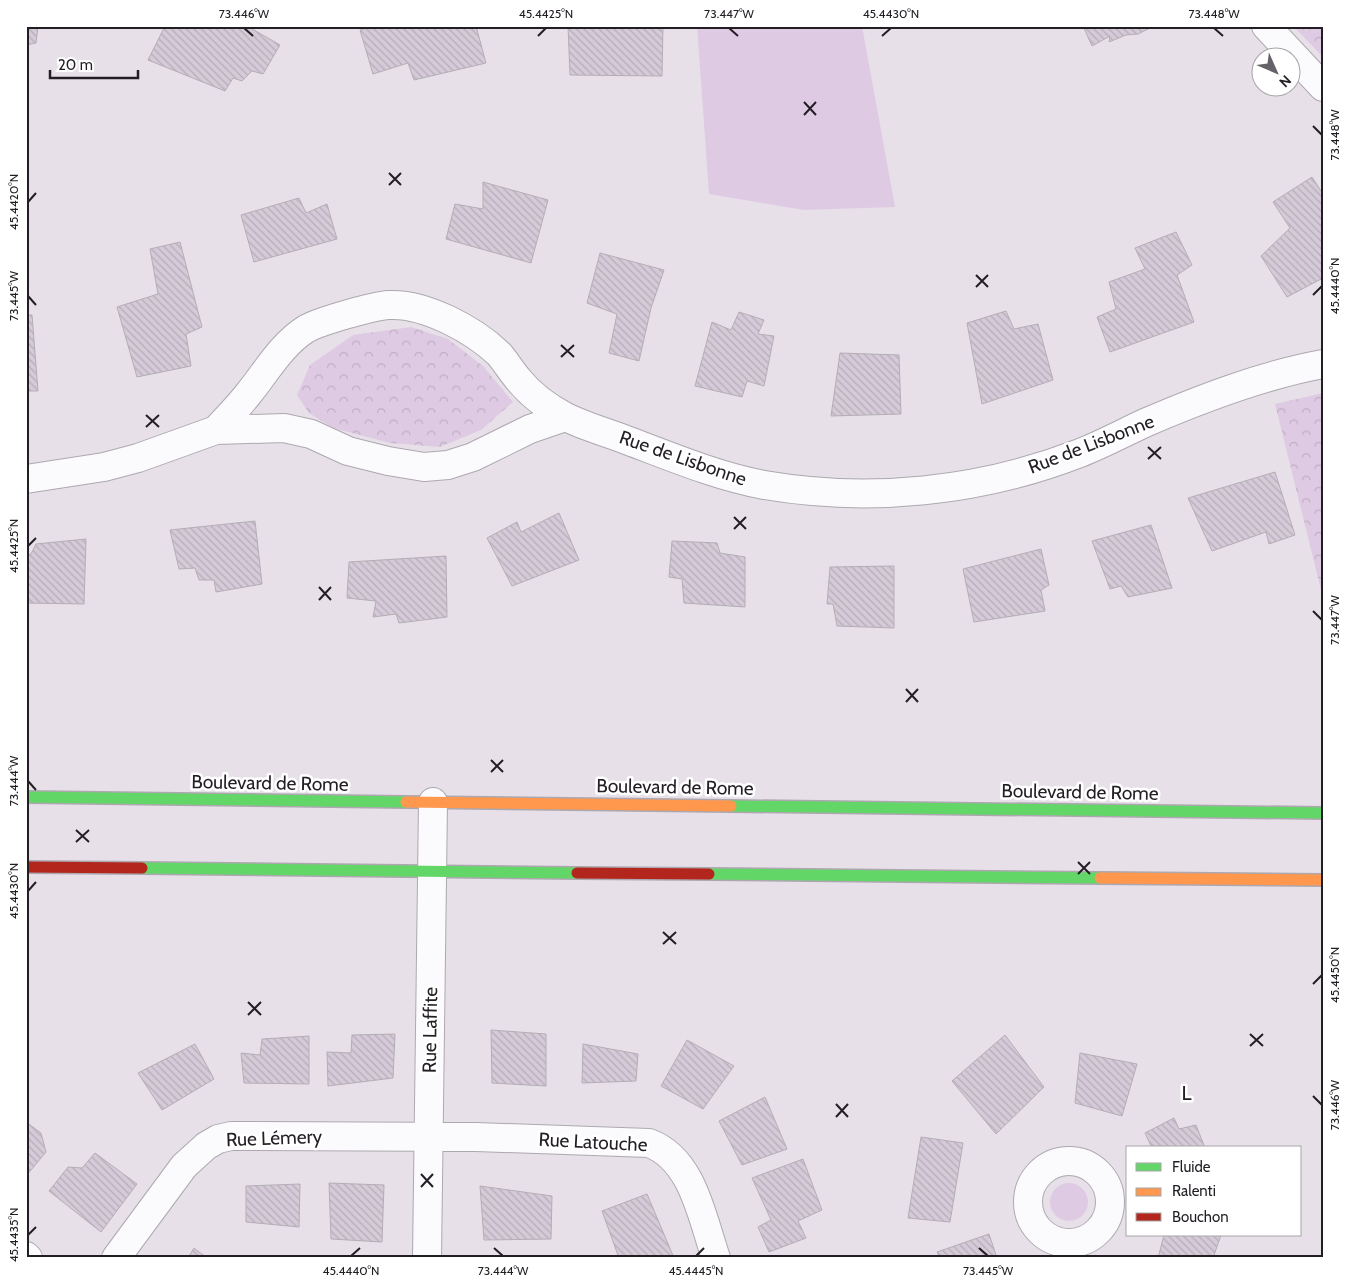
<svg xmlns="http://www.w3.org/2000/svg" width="1349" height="1284" viewBox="0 0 1349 1284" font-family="Cabin,sans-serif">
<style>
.grass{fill:#decbe3}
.park{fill:url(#park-crowns)}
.building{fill:url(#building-back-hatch);stroke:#b3aeb5}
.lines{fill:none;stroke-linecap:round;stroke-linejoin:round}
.street-casing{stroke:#ada8af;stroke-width:30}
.fast-casing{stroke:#ada8af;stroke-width:14}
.slow-casing{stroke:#ada8af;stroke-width:14}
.jam-casing{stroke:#ada8af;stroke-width:14}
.street{stroke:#fbfafc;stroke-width:28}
.fast{stroke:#63d668;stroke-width:11}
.slow{stroke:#ff974d;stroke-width:11}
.jam{stroke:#b3261e;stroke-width:11}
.ticks{fill:none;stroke:#221e24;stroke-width:2}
.labels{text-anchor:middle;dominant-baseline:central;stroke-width:5;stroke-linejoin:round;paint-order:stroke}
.street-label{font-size:19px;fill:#221e24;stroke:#fff}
.neighbourhood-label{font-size:20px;letter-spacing:1px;fill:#221e24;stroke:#fff}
.neatline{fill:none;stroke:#221e24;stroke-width:2}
.ticks-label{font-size:12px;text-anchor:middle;fill:#221e24}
</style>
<defs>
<pattern id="park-crowns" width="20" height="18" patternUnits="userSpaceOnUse" patternTransform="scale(1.25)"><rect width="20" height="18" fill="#decbe3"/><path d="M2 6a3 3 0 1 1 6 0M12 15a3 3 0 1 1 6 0" fill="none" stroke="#beaec3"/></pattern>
<pattern id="building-back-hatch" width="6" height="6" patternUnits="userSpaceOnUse" patternTransform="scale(1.25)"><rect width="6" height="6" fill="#d5cad8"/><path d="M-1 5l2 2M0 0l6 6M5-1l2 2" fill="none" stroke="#b7adb9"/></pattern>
</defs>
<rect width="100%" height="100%" fill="#e7e0e9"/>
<path class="grass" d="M697,26H862L895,207L804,210L709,194Z
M1050 1202a19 19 0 1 1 38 0a19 19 0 1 1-38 0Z"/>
<path class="park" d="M1294,26H1323V57L1294,27Z
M411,327L448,339L483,366L513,402L481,430L440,447L390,443L333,428L309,413L297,395L310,365L353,335Z
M1323,393V598L1275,404Z"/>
<path class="building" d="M26,26H38L36,43L26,45Z
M165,26H247L280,45L263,74L252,71L242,81L233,78L225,91L148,60Z
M374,26H476L486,63L414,80L408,63L373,74L360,30Z
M568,26H663L662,76L570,75Z
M1083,26H1154L1138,34L1126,35L1109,42L1110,36L1092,46Z
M1312,177L1323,194V278L1287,297L1261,256L1290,228L1273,202Z
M483,182L548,200L531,263L446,239L455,204L483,209Z
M299,198L306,213L327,204L337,239L254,262L241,215Z
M1176,232L1192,265L1177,275L1194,322L1110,352L1097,317L1116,309L1109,282L1145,269L1135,248Z
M180,242L202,327L186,334L191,366L137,377L117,307L158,294L150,249Z
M600,253L664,270L651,308L639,361L609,353L617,314L587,303Z
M1006,311L1014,329L1038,324L1053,380L982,404L967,323Z
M739,312L764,320L758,334L774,336L764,386L747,381L742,397L695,386L712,322L731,330Z
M26,315H32L38,391H26Z
M840,353L899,355L901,414L831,416Z
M1275,472L1295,535L1269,544L1266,532L1212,551L1188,498Z
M559,513L579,560L512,586L487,538L517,522L521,532Z
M255,521L262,584L216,592L214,580H199L195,568L179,569L170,530Z
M1151,525L1172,588L1128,597L1121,586L1110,589L1092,541Z
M86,539L84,604L26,603V555L31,554L36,544Z
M672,541L717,543L720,553L745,557V607L684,603L682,579L669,577Z
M1041,549L1049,585L1041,590L1045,611L974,622L963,569Z
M446,556L447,617L399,623L396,614L373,617L376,601L347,598L349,562Z
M894,566V628L837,626L833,604H827L830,567Z
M491,1030L546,1034V1086L492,1083Z
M395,1034L393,1078L328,1086L327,1052L351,1053L352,1035Z
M1005,1035L1044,1087L996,1134L952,1081Z
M309,1036V1084L244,1083L241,1053L260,1055L262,1039Z
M687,1040L734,1066L703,1109L661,1086Z
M195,1044L214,1079L162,1110L138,1073Z
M583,1044L638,1054L636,1081L582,1083Z
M1080,1053L1137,1064L1122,1116L1075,1103Z
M765,1097L787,1149L742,1165L719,1121Z
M1174,1118L1179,1129L1196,1125L1205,1148H1152L1145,1133Z
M26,1122L41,1133L46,1152L26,1176Z
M921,1137L963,1143L950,1222L908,1218Z
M95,1153L137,1184L101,1232L49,1191L68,1167L82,1168Z
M803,1159L822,1210L798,1221L806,1238L769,1252L758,1227L771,1220L752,1178Z
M329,1183L384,1185L382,1242L331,1239Z
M300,1184L299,1227L246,1222V1186Z
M480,1186L552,1196L551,1239L484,1240Z
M647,1194L674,1258H619L602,1211Z
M989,1234L997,1258H940L937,1252Z
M1164,1235H1221L1213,1258H1158Z
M194,1248L207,1258H188Z"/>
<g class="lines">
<g class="street-casing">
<path id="street" d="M1266,26L1323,87
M216,430C227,418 239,406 249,393C266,372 282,344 306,329C320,321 373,306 389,305C425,303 474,330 499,354C506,362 511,371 518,379C530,394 549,408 566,417C586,427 609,433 629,441C674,458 717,476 764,485C869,503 980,492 1080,453C1103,444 1125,432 1147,422C1203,398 1263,375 1323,364
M26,479L104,467L138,458L216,430L284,428L311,434L348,451L388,461L424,467L448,465L473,457L530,429L565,417
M1028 1202a41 41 0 1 1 82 0a41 41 0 1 1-82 0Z
M26,1256L28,1258
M116,1258L184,1166L206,1146L218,1139L231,1136L476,1137L649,1143C693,1159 702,1218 716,1258
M427,1258L433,802"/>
</g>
<g class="fast-casing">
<path id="fast" d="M26,797L406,802
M731,806L1323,813
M142,868L577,873
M709,874L1100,878"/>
</g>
<g class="slow-casing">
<path id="slow" d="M406,802L731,806
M1100,878L1323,880"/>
</g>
<g class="jam-casing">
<path id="jam" d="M26,867L142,868
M577,873L709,874"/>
</g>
<use href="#street" class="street"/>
<use href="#fast" class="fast"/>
<use href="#slow" class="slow"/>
<use href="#jam" class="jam"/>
</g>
<path class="ticks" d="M244,28L253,36M729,28L738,36M1214,28L1223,36M538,36L546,28M882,36L891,28M804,102L816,115M804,115L816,102M1313,126L1322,135M389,173L401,185M389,185L401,173M28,202L36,193M976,275L988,287M976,287L988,275M1313,295L1322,286M28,296L36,305M561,345L574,357M561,357L574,345M146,415L159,427M146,427L159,415M1148,447L1161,459M1148,459L1161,447M734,517L746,529M734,529L746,517M28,546L36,538M319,587L331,600M319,600L331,587M1313,611L1322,620M906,689L918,702M906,702L918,689M491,760L503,772M491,772L503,760M28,781L36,790M76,830L89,842M76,842L89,830M1078,862L1090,874M1078,874L1090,862M28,891L36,882M663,932L676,944M663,944L676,932M1313,984L1322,975M248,1002L261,1015M248,1015L261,1002M1250,1034L1263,1046M1250,1046L1263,1034M1313,1096L1322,1105M836,1104L848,1117M836,1117L848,1104M421,1174L433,1187M421,1187L433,1174M28,1235L36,1227M494,1248L503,1256M979,1248L988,1256M351,1256L360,1248M696,1256L704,1248"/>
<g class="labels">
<g class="street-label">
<text transform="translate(1091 444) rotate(-21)">Rue de Lisbonne</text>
<text transform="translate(683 458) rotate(19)">Rue de Lisbonne</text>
<text transform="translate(270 783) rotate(1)">Boulevard de Rome</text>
<text transform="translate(675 787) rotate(1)">Boulevard de Rome</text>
<text transform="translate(1080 792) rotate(1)">Boulevard de Rome</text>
<text transform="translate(430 1030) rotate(-89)">Rue Laffite</text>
<text transform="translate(274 1138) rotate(-2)">Rue Lémery</text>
<text transform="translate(593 1142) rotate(3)">Rue Latouche</text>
</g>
<g class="neighbourhood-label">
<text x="1187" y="1093">L</text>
</g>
</g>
<rect width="1349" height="1284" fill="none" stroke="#ffffff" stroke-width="55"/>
<rect x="1126" y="1146" width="175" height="90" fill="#ffffff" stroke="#a7a5a7"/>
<rect x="1136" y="1163" width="25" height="8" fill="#63d668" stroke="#a7a5a7"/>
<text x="1172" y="1172" font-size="15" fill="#221e24">Fluide</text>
<rect x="1136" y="1188" width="25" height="8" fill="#ff974d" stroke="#a7a5a7"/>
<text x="1172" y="1196" font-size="15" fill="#221e24">Ralenti</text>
<rect x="1136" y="1213" width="25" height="8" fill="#b3261e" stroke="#a7a5a7"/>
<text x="1172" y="1222" font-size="15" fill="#221e24">Bouchon</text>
<g transform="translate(1276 72) rotate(135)"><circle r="24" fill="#ffffff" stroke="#a7a5a7"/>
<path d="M0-4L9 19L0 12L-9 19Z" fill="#676269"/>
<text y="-8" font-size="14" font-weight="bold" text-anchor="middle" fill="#221e24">N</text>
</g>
<path d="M50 70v8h88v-8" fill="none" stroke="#221e24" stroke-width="2.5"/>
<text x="58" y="70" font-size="15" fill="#221e24" stroke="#ffffff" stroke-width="4" paint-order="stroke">20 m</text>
<rect x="28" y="28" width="1294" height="1228" class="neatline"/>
<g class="ticks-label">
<text x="244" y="18">73.446°W</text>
<text x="546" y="18">45.4425°N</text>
<text x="729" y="18">73.447°W</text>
<text x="891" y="18">45.4430°N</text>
<text x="1214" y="18">73.448°W</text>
<text transform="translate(1335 135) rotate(-90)" y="4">73.448°W</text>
<text transform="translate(14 202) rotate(-90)" y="4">45.4420°N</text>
<text transform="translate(1335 286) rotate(-90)" y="4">45.4440°N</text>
<text transform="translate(14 296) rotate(-90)" y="4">73.445°W</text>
<text transform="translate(14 546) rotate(-90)" y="4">45.4425°N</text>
<text transform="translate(1335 620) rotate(-90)" y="4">73.447°W</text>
<text transform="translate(14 781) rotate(-90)" y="4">73.444°W</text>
<text transform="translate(14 891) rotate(-90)" y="4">45.4430°N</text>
<text transform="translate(1335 975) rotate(-90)" y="4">45.4450°N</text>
<text transform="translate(1335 1105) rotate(-90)" y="4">73.446°W</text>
<text transform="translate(14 1235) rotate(-90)" y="4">45.4435°N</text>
<text x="351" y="1275">45.4440°N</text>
<text x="503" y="1275">73.444°W</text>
<text x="696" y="1275">45.4445°N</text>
<text x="988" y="1275">73.445°W</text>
</g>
</svg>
